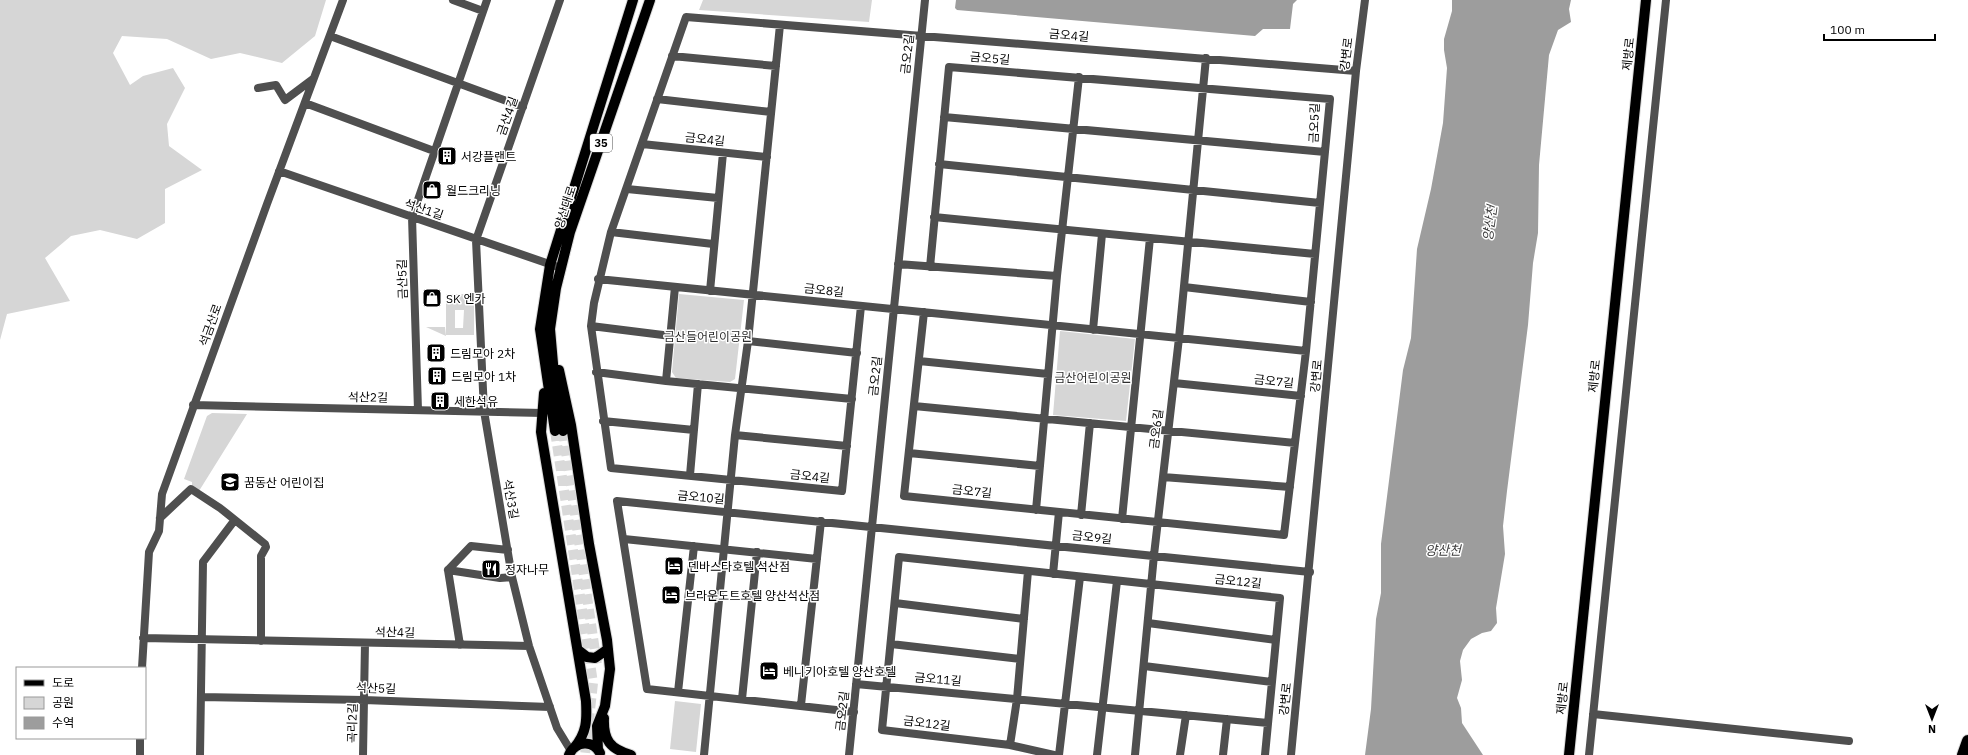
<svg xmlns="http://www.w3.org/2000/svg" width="1968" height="755" viewBox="0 0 1968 755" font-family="'IBM Plex Sans','Noto Sans KR',sans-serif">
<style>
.green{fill:#d6d6d6;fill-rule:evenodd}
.water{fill:#9d9d9d}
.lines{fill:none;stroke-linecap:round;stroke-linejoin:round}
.major-tunnel{stroke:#d9d9d9;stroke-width:10;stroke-dasharray:10 5;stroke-linecap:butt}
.major-casing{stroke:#dbdbdb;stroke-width:12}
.highway-casing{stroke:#dbdbdb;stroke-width:14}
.minor{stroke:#4f4f4f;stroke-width:8}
.major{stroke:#000;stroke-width:10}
.highway{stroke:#000;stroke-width:12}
.labels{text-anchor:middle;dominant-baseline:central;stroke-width:3;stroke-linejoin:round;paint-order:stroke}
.shield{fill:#fff;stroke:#4c4c4c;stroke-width:1}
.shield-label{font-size:11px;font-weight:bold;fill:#000}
.street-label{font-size:12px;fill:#000;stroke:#fff}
.poi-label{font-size:12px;fill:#000;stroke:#fff;text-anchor:start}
.park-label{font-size:12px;fill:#2d2d2d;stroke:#fff}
.water-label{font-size:13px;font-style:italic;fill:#3e3e3e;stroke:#fff}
</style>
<rect width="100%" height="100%" fill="#fff"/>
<path class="green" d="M0,0H326L315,36L282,63L240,53L211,59L167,39L122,36L113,53L130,85L143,76L173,68L185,88L167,124L169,146L202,170L165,189V223L137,239L100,230L71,236L45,258L70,301L7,314L0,340Z
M703,0H872L869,22L699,10Z
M446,294H474V335H446ZM455,310H464L463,328H455Z
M679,294L744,300L735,379L730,382L676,378L672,372Z
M426,327H445L446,336Z
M1060,331L1135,339L1126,421L1053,415Z
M212,413L247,414L199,491L192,487V482L184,479L207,416Z
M675,701L701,704L696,752L670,749Z"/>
<path class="water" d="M956,0H1297L1293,4L1290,29H1263L1255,36L957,10L955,8Z
M1452,0H1571L1569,9L1571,22L1558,30L1549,55L1539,165L1538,233L1533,263L1528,325L1507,491L1503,526L1505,554L1496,608L1497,623L1491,631L1482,633L1471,639L1463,650L1460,661L1462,680L1457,698L1461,708L1462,723L1483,755H1365L1371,709L1376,619L1381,593V544L1403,370L1411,338L1417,249L1431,189L1443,123L1447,68L1444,50V39L1452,11Z"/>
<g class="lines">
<path class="major-tunnel" d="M555,431L593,683L585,755
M563,431L597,665"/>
<g class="major-casing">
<path id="major" d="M559,370L571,425L589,544L607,640L610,669L605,706L597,726L598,750
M544,393L541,432L586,701C587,720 587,733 574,748
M555,431L540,329L550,265L633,0
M563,431L554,375L550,329L556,288L570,232L650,0
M578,650L587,657L595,658L608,649
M604,718C603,740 610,749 631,755
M569,755C575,741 593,739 600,753
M1569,755L1646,0"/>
</g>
<g class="highway-casing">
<path id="highway" d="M1963,755L1968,741"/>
</g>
<path class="minor" d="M453,0L483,11
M560,0L476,240L484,411L512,577L529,646L557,728L571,751
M330,36L523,107
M672,56L776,66
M258,88L276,85L285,100L313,79
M657,99L771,112
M305,103L434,151
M944,117L1325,152
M642,144L767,157
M939,164L1320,203
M279,171L561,268
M627,189L718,198
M934,217L1315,254
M611,232L713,244
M898,264L1057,276
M598,279L1306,351
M1184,287L1311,302
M710,291L723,153
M861,306L842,491L611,468L591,326L594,303L611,232L686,17L1356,71
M924,312L904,496L1284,535L1306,351L1330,99L949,67L930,267
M591,326L671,336
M1093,330L1102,234
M748,341L857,353
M919,361L1048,374
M596,372L666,381L852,399
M666,381L675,287
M1174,383L1301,396
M193,405L543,413
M914,406L1295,443
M418,410L412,217L487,0
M603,421L694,430
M735,435L847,446
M909,453L1040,466
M690,475L698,384
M1163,477L1290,487
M1036,510L1057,276L1079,77
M1081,515L1090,423
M160,518L191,489L220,508L265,544L266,547L261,556V641
M1122,519L1150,238
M624,539L817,559
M448,570L460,645
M448,570L471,546L508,550
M448,570L500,578L512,577
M1053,574L1059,512
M895,603L1024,619
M1148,623L1276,640
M143,638L529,646
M891,644L1020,659
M1144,666L1272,682
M142,668L149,552L159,531L162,494L267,204L343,0
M856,684L1268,723
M678,692L694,546
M201,697L364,700L550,707
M742,699L757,552
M801,705L821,521
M854,712L647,689L617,501L1310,572
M1593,714L1849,741
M1010,745L1017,699L1028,571
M140,755V738
M200,755L203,562L234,521
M363,755L365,643
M704,755L735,435L748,341L780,25
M849,755L925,0
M1054,755L1010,745L882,730L899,557L1280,598L1265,755
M1059,755L1080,577
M1097,755L1117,581
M1135,755L1154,555L1179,338L1206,58
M1180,755L1186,715
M1223,755L1227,719
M1291,755L1356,71L1365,0
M1589,755L1666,0"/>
<use href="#major" class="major"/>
<use href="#highway" class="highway"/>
</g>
<defs>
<g id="building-square" transform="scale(1)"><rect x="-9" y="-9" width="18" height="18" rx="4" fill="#000" stroke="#fff"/><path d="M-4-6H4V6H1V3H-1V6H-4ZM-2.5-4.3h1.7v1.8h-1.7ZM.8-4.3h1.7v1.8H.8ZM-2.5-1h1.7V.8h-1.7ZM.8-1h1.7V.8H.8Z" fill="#fff"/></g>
<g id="shop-square" transform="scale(1)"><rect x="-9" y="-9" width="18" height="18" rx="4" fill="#000" stroke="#fff"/><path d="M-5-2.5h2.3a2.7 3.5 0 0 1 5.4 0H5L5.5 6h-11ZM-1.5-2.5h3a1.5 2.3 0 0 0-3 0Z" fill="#fff"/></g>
<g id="school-square" transform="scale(1)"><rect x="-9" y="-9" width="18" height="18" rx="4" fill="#000" stroke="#fff"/><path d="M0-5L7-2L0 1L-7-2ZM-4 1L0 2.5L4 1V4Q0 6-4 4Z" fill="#fff"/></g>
<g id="hotel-square" transform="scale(1)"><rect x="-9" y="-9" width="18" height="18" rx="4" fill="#000" stroke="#fff"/><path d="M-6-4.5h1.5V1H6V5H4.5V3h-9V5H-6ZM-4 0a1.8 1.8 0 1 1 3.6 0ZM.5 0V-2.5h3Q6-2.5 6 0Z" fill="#fff"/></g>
<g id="restaurant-square" transform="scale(1)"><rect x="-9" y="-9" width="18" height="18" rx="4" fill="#000" stroke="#fff"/><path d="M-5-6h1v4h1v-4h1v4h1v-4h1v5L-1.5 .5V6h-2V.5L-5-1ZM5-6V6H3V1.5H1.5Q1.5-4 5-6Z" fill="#fff"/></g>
</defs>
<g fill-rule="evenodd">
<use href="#building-square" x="447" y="156"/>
<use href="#shop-square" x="432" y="190"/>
<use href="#shop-square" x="432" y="298"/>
<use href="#building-square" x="436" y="353"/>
<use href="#building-square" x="437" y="376"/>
<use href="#building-square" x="440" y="401"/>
<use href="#school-square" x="230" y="482"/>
<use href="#hotel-square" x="674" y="566"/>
<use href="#restaurant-square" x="491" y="569"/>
<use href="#hotel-square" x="671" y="595"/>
<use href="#hotel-square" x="769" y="671"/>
</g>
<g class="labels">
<rect class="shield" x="590" y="134" width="22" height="18" rx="3"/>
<g class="shield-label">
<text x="601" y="143">35</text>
</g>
<g class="street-label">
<text transform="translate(1069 35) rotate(5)">금오4길</text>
<text transform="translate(907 54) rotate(-84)">금오2길</text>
<text transform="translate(1346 54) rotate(-83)">강변로</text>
<text transform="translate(1628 54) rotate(-84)">제방로</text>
<text transform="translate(990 58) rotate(5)">금오5길</text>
<text transform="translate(507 116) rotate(-71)">금산4길</text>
<text transform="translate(1314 123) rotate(-88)">금오5길</text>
<text transform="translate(705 139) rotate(6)">금오4길</text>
<text transform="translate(565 207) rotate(-72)">양산대로</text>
<text transform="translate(424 209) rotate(19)">석산1길</text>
<text transform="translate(402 279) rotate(-92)">금산5길</text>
<text transform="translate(824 290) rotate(6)">금오8길</text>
<text transform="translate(210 325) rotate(-70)">석금산로</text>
<text transform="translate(875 376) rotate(-84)">금오2길</text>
<text transform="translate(1316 376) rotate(-85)">강변로</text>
<text transform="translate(1594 376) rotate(-84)">제방로</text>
<text transform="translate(1274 381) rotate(6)">금오7길</text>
<text transform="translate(368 397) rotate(1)">석산2길</text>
<text transform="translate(1156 429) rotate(-83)">금오6길</text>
<text transform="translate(810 476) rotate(6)">금오4길</text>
<text transform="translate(972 491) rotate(6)">금오7길</text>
<text transform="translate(701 497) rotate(5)">금오10길</text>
<text transform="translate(511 499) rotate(80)">석산3길</text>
<text transform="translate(1092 537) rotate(6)">금오9길</text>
<text transform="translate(1238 581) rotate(6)">금오12길</text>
<text transform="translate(395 632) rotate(1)">석산4길</text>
<text transform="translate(938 679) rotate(5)">금오11길</text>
<text transform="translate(376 688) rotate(2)">석산5길</text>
<text transform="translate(1562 698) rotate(-84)">제방로</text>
<text transform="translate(1285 699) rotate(-84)">강변로</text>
<text transform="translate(842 711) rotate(-84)">금오2길</text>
<text transform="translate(352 723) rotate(-89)">곡리2길</text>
<text transform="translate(927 723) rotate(7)">금오12길</text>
</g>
<g class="poi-label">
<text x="461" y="156">서강플랜트</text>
<text x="446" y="190">월드크리닝</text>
<text x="446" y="298">SK 엔카</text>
<text x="450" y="353">드림모아 2차</text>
<text x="451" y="376">드림모아 1차</text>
<text x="454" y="401">세한석유</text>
<text x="244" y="482">꿈동산 어린이집</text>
<text x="688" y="566">덴바스타호텔 석산점</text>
<text x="505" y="569">정자나무</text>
<text x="685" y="595">브라운도트호텔 양산석산점</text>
<text x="783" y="671">베니키아호텔 양산호텔</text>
</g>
<g class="park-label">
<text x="708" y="336">금산들어린이공원</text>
<text x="1093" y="377">금산어린이공원</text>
</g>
<g class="water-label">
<text transform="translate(1490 223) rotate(-82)">양산천</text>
<text x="1443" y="550">양산천</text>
</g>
</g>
<rect x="16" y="667" width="130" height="72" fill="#ffffff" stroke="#999999"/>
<rect x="24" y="680" width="20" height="6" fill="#000000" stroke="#999999"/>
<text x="52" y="687" font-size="12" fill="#000000">도로</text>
<rect x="24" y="697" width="20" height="12" fill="#d6d6d6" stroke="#999999"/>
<text x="52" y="707" font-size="12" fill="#000000">공원</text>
<rect x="24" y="717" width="20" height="12" fill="#9d9d9d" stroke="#999999"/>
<text x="52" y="727" font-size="12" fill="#000000">수역</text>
<g transform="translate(1932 719) rotate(180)" stroke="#ffffff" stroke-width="3" paint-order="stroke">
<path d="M0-3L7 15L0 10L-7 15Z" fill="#000000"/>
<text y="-6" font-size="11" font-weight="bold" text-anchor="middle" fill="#000000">N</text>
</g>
<path d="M1824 34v6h111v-6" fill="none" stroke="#000000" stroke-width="2"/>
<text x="1830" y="34" font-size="12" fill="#000000" stroke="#ffffff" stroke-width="3" paint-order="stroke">100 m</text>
</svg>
